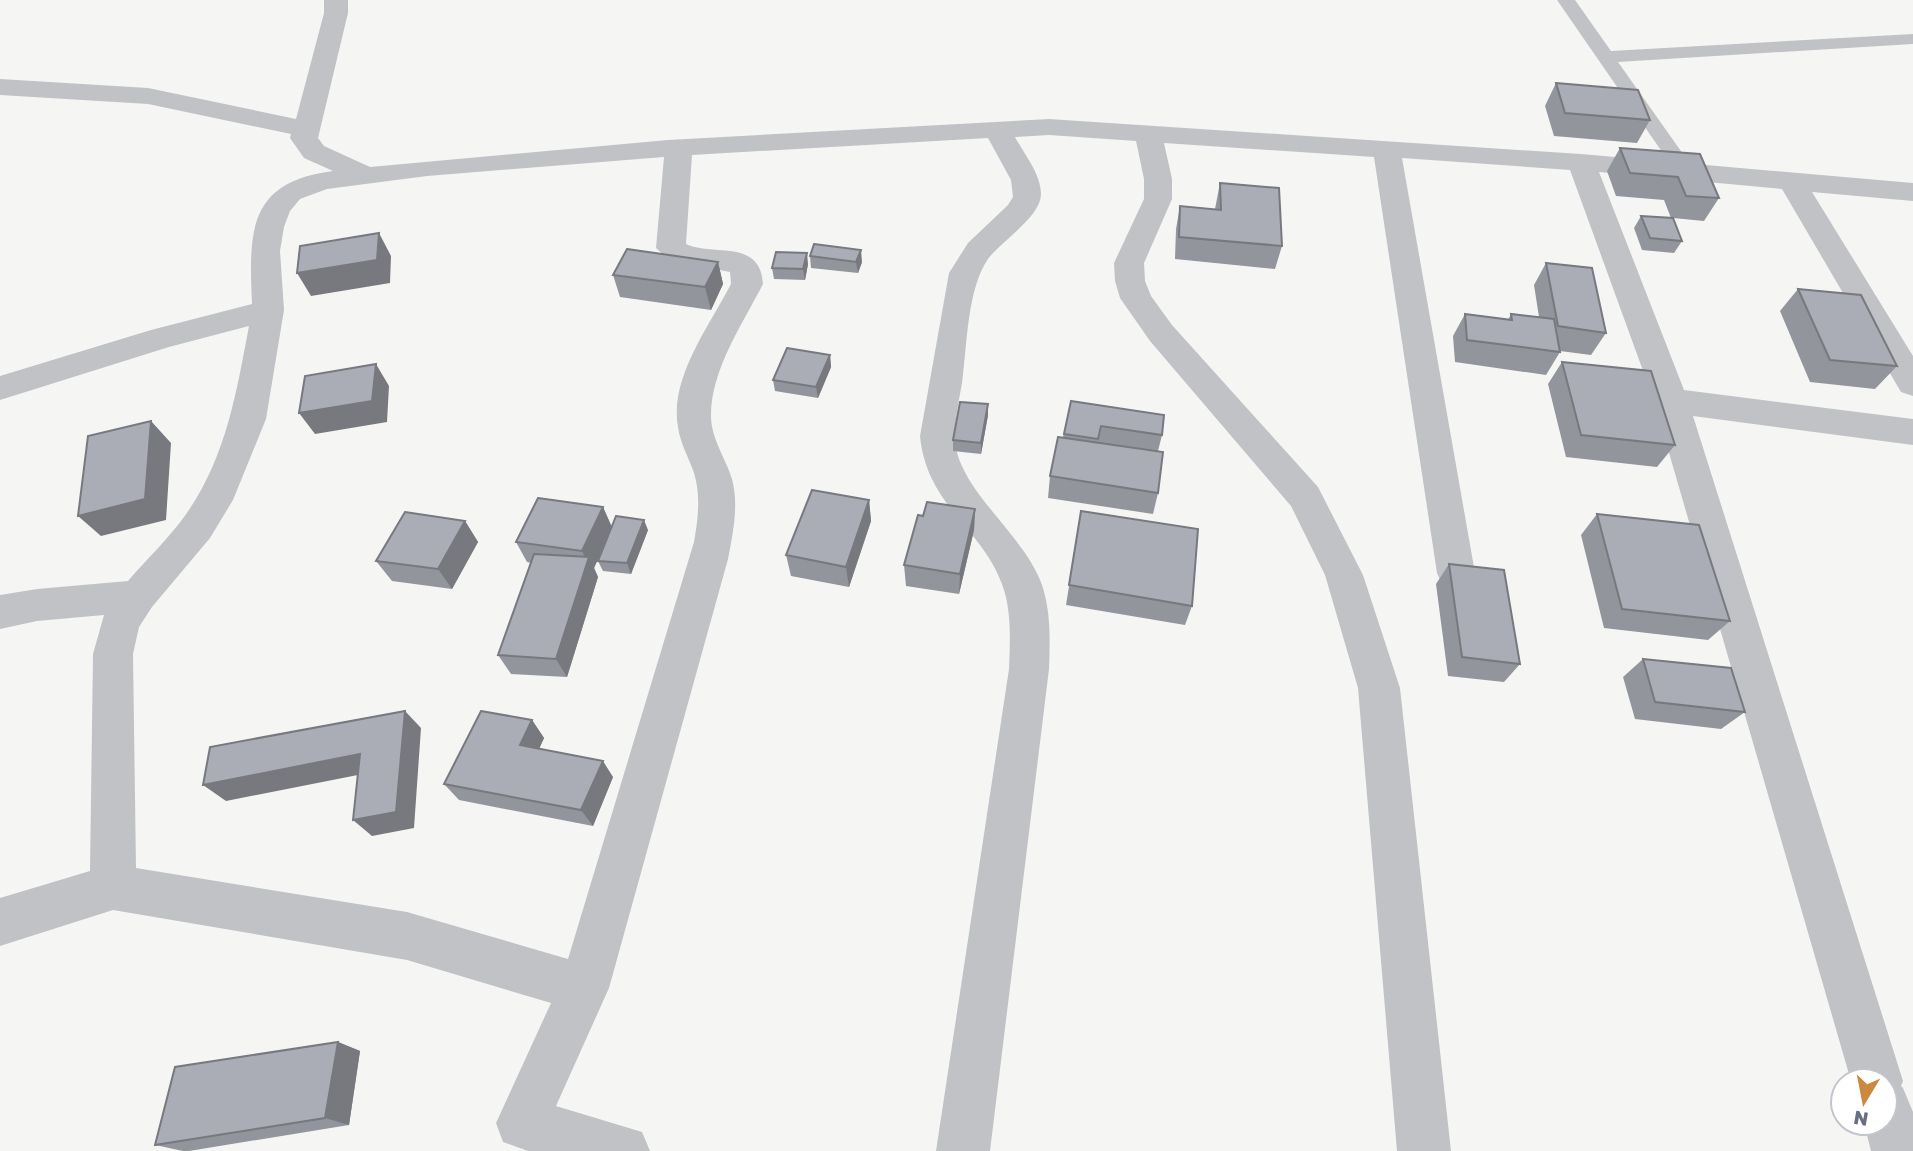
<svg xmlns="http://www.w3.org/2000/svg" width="1913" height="1151" viewBox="0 0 1913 1151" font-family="'Golos Text',sans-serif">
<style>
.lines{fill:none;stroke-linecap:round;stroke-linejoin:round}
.lane{fill:#c0c2c6;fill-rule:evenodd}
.street{fill:#c0c2c6;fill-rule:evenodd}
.wall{fill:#92959c}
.shaded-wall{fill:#77797f}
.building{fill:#aaadb5;stroke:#77797f;stroke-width:2}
</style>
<rect width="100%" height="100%" fill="#f5f6f4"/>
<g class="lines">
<path class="lane" d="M1557,0H1575L1611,51L1913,34V44L1618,62L1695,171L1692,175H1678Z"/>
<path class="street" d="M324,0H348V13L318,138L324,146L370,167L668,140L1049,119L1581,154L1913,183V201L1812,192L1913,356V396L1901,392L1782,189L1599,172L1684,390L1913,419V445L1693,416L1903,1081L1901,1086L1903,1088L1913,1112V1151H1871L1864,1123H1885V1081H1851L1654,401L1570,170L1402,158L1475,573L1470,584L1456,589L1442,584L1437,573L1374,157L1164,143L1172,179V199L1144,263L1145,281L1151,296L1172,325L1318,487L1363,575L1400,688L1451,1151H1397L1358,688L1325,575L1291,506L1150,341L1120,298L1115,281L1114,263L1144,199V179L1136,141L1049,135L1015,137C1024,154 1041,174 1041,194C1041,217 1001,241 988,259C967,289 967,347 962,383C959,400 955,418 955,436C954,487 1024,533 1042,585C1051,612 1050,640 1049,669L990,1151H936L1009,669C1010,641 1012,611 1002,584C981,527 927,506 920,436L949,273L968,243L1008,205L1013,197L1011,180L988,138L692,155L686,244C714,257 760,238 763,284C742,325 710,371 711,418C712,440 726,459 732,479C739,505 733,533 728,559L609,988L556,1106L642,1132L650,1151H528L503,1142L496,1123L551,1003L407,960L113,910L0,946V898L90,871L93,654L104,615L37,621L0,629V595L37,589L128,581C146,560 168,539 184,517C226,459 236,394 249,326L169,347L0,400V376L151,330L252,304C249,232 247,182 333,171L304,158L290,138L291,134L148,104L0,95V79L148,88L296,119L324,13ZM664,157L656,248L669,260L730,272L731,284C710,325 669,378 678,427C680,443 689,458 694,473C701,496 698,519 694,542L568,959L407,912L136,868L133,654L139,627L152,607L210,538L233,500L266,419L284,310L280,251L284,227L290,211L300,199L327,189L427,176Z"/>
</g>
<path class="wall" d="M1556,83L1650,120L1637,143L1554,136L1545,106Z
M1620,148L1719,198L1704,221L1673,218L1682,241L1674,253L1642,250L1634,228L1641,216L1671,218L1664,200L1616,196L1607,171Z
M1220,183L1282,246L1275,269L1175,259L1176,229L1180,206L1215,209Z
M810,256L862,262L858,273L811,268Z
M718,262L723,284L711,310L620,297L613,275Z
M1546,263L1606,333L1591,355L1560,351V352L1546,375L1455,362L1453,336L1465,314L1508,320L1511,314L1539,317L1534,285Z
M808,264L805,280L774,279L772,268Z
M1798,289L1897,366L1875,389L1810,382L1780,311Z
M830,355L831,367L818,398L775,391L773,380Z
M1562,362L1675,445L1657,467L1566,457L1548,384Z
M1071,401L1162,435L1158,451V493L1153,514L1048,498L1050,476L1063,437Z
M988,415L981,454L953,451V440Z
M869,500L871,521L849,587L791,576L786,555Z
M603,507L612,527L648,530L631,574L603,571L598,561L609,533L594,568L598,577L567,677L511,674L498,655L531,563L527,562L516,542Z
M975,509L974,530L959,594L906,586L904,565L923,516Z
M1081,511L1192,606L1185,625L1066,605Z
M1597,514L1730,621L1708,640L1604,628L1581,535Z
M465,521L478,542L452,589L392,581L376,561Z
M1449,564L1520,664L1504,682L1448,676L1436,584Z
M1643,659L1745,712L1721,729L1635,719L1623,677Z
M532,720L544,738L539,749L613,777L593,826L459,800L444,784Z
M338,1042L360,1051L349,1125L189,1151H183L155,1145Z"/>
<path class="shaded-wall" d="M379,233L391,256L390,283L311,296L297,273Z
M861,250L862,262L858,273L856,262Z
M807,253L808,264L805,280L803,269Z
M718,262L723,284L711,310L705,287Z
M830,355L831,367L818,398L816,387Z
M376,364L389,386L387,422L315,434L299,413Z
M988,404V415L981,454V443Z
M151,421L171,443L166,520L101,536L78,516Z
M869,500L871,521L849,587L846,567Z
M603,507L612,528L594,568L598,577L567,677L556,659L587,561L582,551Z
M975,509L974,530L959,594L960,574Z
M644,520L648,530L631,574L627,563Z
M465,521L478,542L452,589L438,569Z
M405,711L421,728L414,828L372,836L353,820Z
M532,720L544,738L533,762L520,745Z
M360,754L378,771L226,801L203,785Z
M603,761L613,777L593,826L581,810Z
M338,1042L360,1051L349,1125L325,1118Z"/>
<path class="building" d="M1556,83L1638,90L1650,120L1565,113Z
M1620,148L1700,154L1719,198L1686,196L1678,177L1630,173Z
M1220,183L1279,188L1282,246L1179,237L1180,206L1221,210Z
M1641,216L1673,218L1682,241L1650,238Z
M379,233L377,260L297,273L300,246Z
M814,244L861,250L856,262L810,256Z
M627,249L718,262L705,287L613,275Z
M776,252L807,253L803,269L772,268Z
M1546,263L1592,268L1606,333L1558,326Z
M1798,289L1861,295L1897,366L1830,360Z
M1465,314L1512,320L1511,314L1554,319L1560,352L1467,340Z
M787,348L830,355L816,387L773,380Z
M1562,362L1651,371L1675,445L1581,435Z
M376,364L372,401L299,413L305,376Z
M1071,401L1164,415L1162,435L1101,426L1098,439L1064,434Z
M960,402L988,404L981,443L953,440Z
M151,421L145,499L78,516L88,436Z
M1058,437L1163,452L1158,493L1050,476Z
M812,490L869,500L846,567L786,555Z
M538,498L603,507L582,551L516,542Z
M927,502L975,509L960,574L904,565L918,515L923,516Z
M1081,511L1198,529L1192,606L1069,585Z
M405,512L465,521L438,569L376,561Z
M1597,514L1699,525L1730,621L1622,609Z
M616,516L644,520L627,563L598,561Z
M534,554L589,557L556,659L498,655Z
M1449,564L1504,570L1520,664L1462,657Z
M1643,659L1731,668L1745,712L1655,702Z
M405,711L396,812L353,820L360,754L203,785L210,747Z
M481,711L532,720L520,745L603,761L581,810L444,784Z
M338,1042L325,1118L155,1145L175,1067Z"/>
<g transform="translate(1864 1102) rotate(190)"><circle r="33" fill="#ffffff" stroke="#c3c5cc" stroke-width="2"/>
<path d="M0-5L12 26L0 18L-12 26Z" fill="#cc883e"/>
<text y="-10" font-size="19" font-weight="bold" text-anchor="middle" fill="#696f80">N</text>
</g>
</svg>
